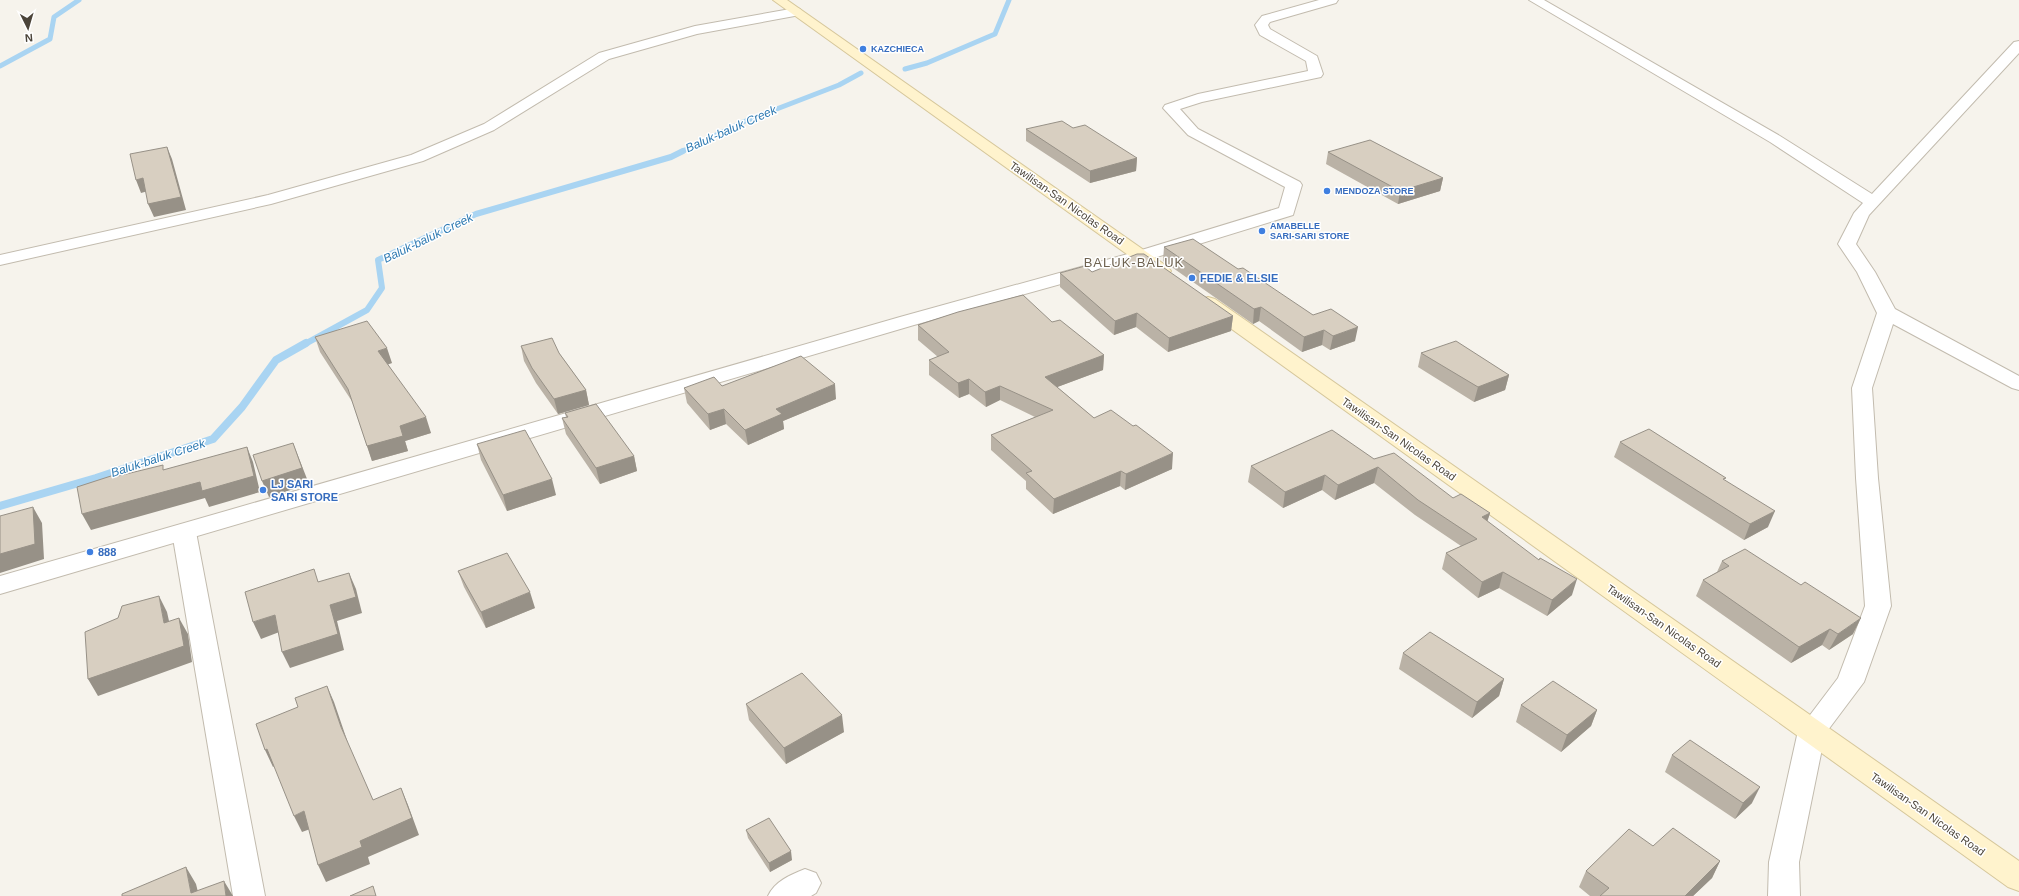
<svg xmlns="http://www.w3.org/2000/svg" width="2019" height="896" viewBox="0 0 2019 896" font-family="Helvetica,sans-serif">
<style>
.lines{fill:none;stroke-linecap:round;stroke-linejoin:round}
.stream-far2{stroke:#a9d4f2;stroke-width:5}
.stream-far1{stroke:#a9d4f2;stroke-width:6}
.stream{stroke:#a9d4f2;stroke-width:8}
.minor-casing{stroke:#c2bbae;stroke-width:2}
.tertiary-casing{stroke:#c2bbae;stroke-width:2}
.secondary-casing{stroke:#d6c79b;stroke-width:2}
.minor{fill:#fff;fill-rule:evenodd}
.tertiary{fill:#fff;fill-rule:evenodd}
.secondary{fill:#fff3cd;fill-rule:evenodd}
.wall{fill:#bab2a6}
.shaded-wall{fill:#979187}
.building{fill:#d8cfc1;stroke:#979187}
.shop-dot{fill:#3f7fe0;stroke:#fff;stroke-width:1.5}
.labels{text-anchor:middle;dominant-baseline:central;stroke-width:3;stroke-linejoin:round;paint-order:stroke}
.far-shop-label{font-size:9px;font-weight:bold;fill:#366cbe;stroke:#fff;text-anchor:start}
.street-label{font-size:11px;fill:#4b4439;stroke:#fff}
.shop-label{font-size:11px;font-weight:bold;fill:#366cbe;stroke:#fff;text-anchor:start}
.water-label{font-size:12px;font-style:italic;fill:#2e7ab2;stroke:#fff}
.quarter-label{font-size:13px;letter-spacing:1px;fill:#6e6250;stroke:#fff}
</style>
<rect width="100%" height="100%" fill="#f6f3ec"/>
<g class="lines">
<path class="stream-far2" d="M0,66L50,39L54,17L79,0
M905,69L927,63L995,34L1009,0
M681,152L743,122L839,85L861,73"/>
<path class="stream-far1" d="M305,344L367,310L382,288L378,260L476,214L671,157L683,151"/>
<path class="stream" d="M0,506L96,478L213,439L242,407L276,360L306,343"/>
<g class="minor-casing">
<path id="minor" d="M1529,0H1544L1780,136L1872,194L2014,42L2019,41V53L1869,215L1856,244L1875,272L1895,309L2019,376V390L2012,388L1893,324L1872,388L1878,478L1891,606L1864,682L1825,734L1799,862L1800,896H1768L1769,862L1798,731L1838,678L1865,606L1856,478L1852,388L1877,313L1857,272L1838,244L1854,213L1863,203L1770,142Z
M796,8L800,9L802,12L800,15L697,34L609,59L494,130L423,161L271,204L0,265V255L268,195L411,155L484,124L599,53L695,26Z
M184,524L192,527L196,532L265,896H233L172,532L176,527Z
M805,869L816,873L821,883L816,893L811,896H768C775,881 790,875 805,869Z"/>
</g>
<g class="tertiary-casing">
<path id="tertiary" d="M1319,0H1338L1336,3L1270,22L1268,25L1270,29L1317,56L1323,74L1321,77L1202,102L1180,109L1198,129L1300,182L1302,185L1293,215L1147,260L914,325L0,594V576L900,317L1135,252L1279,208L1285,187L1188,135L1163,108L1165,105L1198,94L1308,71L1306,61L1260,35L1255,25L1262,16Z"/>
</g>
<g class="secondary-casing">
<path id="secondary" d="M773,0H787L1168,267L1171,271L1168,275L1162,276L1156,275Z
M1208,297L1215,299L2019,861V891L2008,887L1201,307L1199,303L1201,299Z"/>
</g>
<use href="#minor" class="minor"/>
<use href="#tertiary" class="tertiary"/>
<use href="#secondary" class="secondary"/>
</g>
<path class="wall" d="M1073,128L1137,158L1136,171L1090,183L1026,141V129Z
M1328,152L1443,178L1440,191L1398,204L1326,164Z
M1164,247L1238,269L1355,341L1330,350L1322,345L1302,352L1259,321L1253,324L1163,261Z
M1092,272L1233,316L1231,331L1168,352L1136,327L1114,335L1060,287V273Z
M1052,322L1104,355L1103,370L1057,387L1094,418L1172,469L1125,490L1120,486L1053,514L1026,489V481L991,450V435L1035,417L1000,400L986,407L969,394L959,398L929,375V360L938,357L918,340V325Z
M315,337L392,363L388,364L431,433L405,441L408,451L372,461L353,403L320,352Z
M521,346L559,353L586,390L589,405L558,414L536,383L524,361Z
M1421,353L1509,375L1505,390L1474,402L1418,367Z
M722,386L836,399L783,421L784,429L748,445L726,424L710,430L687,403L684,388Z
M565,413L634,456L637,471L600,484L566,434L562,418L566,417Z
M1620,442L1768,527L1744,540L1614,457Z
M477,444L556,495L507,511L481,460Z
M1374,459L1453,498L1490,513L1487,521L1572,595L1547,616L1499,588L1478,598L1442,569L1446,553L1461,546L1415,515L1374,483L1335,500L1322,490L1283,508L1248,482L1251,466Z
M1722,561L1853,634L1829,650L1822,645L1791,663L1696,596L1703,580L1717,572Z
M458,571L535,608L486,628L464,587Z
M1403,653L1504,679L1499,696L1472,718L1399,669Z
M746,704L844,732L786,764L749,720Z
M1521,705L1597,710L1591,726L1561,752L1516,722Z
M1672,755L1752,803L1735,819L1665,772Z
M746,830L792,860L770,872L748,838Z
M1653,846L1720,861L1712,878L1693,896H1590L1579,887L1586,871Z"/>
<path class="shaded-wall" d="M167,147L172,159L186,210L154,217L148,204Z
M1137,158L1136,171L1090,183V171Z
M143,178L148,191L141,193L136,180Z
M1443,178L1440,191L1398,204L1400,191Z
M1261,307L1259,321L1253,324L1254,309Z
M1137,313L1136,327L1114,335L1115,321Z
M1233,316L1231,331L1168,352L1169,338Z
M1358,327L1355,341L1330,350L1333,336Z
M1324,330L1322,345L1302,352L1304,337Z
M387,348L392,363L383,366L378,351Z
M1104,355L1103,370L1044,392L1045,377Z
M1509,375L1505,390L1474,402L1478,387Z
M969,379V394L959,398L958,383Z
M835,384L836,399L783,421L784,429L748,445L745,430L776,409Z
M1000,386V400L986,407L985,392Z
M586,390L589,405L558,414L554,399Z
M724,409L726,424L710,430L708,414Z
M426,417L431,433L405,441L408,451L372,461L367,446L400,426Z
M293,443L309,484L269,497L262,481Z
M247,447L253,462L260,492L209,507L205,498L91,530L82,514Z
M1173,453L1172,469L1125,490L1126,474Z
M634,456L637,471L600,484L596,468Z
M1378,467L1374,483L1335,500L1338,485Z
M1121,471L1120,486L1053,514L1054,499Z
M1325,475L1322,490L1283,508L1285,492Z
M552,479L556,495L507,511L503,495Z
M33,507L42,523L44,559L0,573V554Z
M1775,511L1768,527L1744,540L1750,524Z
M1490,513L1485,529L1482,517Z
M1503,572L1499,588L1478,598L1482,582Z
M349,573L356,589L362,613L337,621L344,650L290,668L282,652L330,605Z
M1577,579L1572,595L1547,616L1552,600Z
M530,592L535,608L486,628L481,612Z
M159,596L167,612L173,639L164,623Z
M275,615L282,631L261,639L253,622Z
M179,618L188,634L192,662L98,696L88,679Z
M1861,618L1853,634L1829,650L1838,634Z
M1830,629L1822,645L1791,663L1799,647Z
M1504,679L1499,696L1472,718L1477,702Z
M327,686L334,702L348,743L341,727Z
M1597,710L1591,726L1561,752L1567,735Z
M842,715L844,732L786,764L784,748Z
M267,749L276,765L273,767L265,750Z
M1760,787L1752,803L1735,819L1743,803Z
M401,788L408,805L419,835L368,857L370,864L326,882L318,865L360,841Z
M304,811L313,828L302,832L294,816Z
M791,851L792,860L770,872L769,863Z
M1720,861L1712,878L1693,896H1685Z
M186,867L196,884L199,896L191,893Z
M224,881L233,896H226Z"/>
<path class="building" d="M1062,121L1073,128L1085,125L1137,158L1090,171L1026,129Z
M1370,140L1443,178L1400,191L1328,152Z
M167,147L181,197L148,204L143,178L136,180L130,154Z
M1193,239L1238,269L1243,268L1313,315L1331,309L1358,327L1333,336L1324,330L1304,337L1261,307L1254,309L1164,247Z
M1137,254H1144L1233,316L1169,338L1137,313L1115,321L1060,273L1085,266L1092,272Z
M1023,295L1052,322L1060,320L1104,355L1045,377L1094,418L1111,410L1133,426L1136,425L1173,453L1126,474L1121,471L1054,499L1026,473L1032,471L991,435L1053,410L1000,386L985,392L969,379L958,383L929,360L949,352L918,325L958,312Z
M367,321L387,348L378,351L426,417L400,426L403,436L367,446L348,389L315,337Z
M552,338L559,353L586,390L554,399L532,368L521,346Z
M1456,341L1509,375L1478,387L1421,353Z
M801,356L835,384L776,409L782,414L745,430L724,409L708,414L684,388L714,377L722,386Z
M596,404L634,456L596,468L562,418L568,417L565,413Z
M1649,429L1726,478L1723,479L1775,511L1750,524L1620,442Z
M525,430L552,479L503,495L477,444Z
M1332,430L1374,459L1394,453L1453,498L1461,494L1490,513L1482,517L1539,560L1540,558L1577,579L1552,600L1503,572L1482,582L1446,553L1477,539L1418,500L1378,467L1338,485L1325,475L1285,492L1251,466Z
M293,443L302,468L262,481L253,455Z
M247,447L254,476L202,491L200,482L82,514L77,487L114,475V477L163,465V470Z
M33,507L35,544L0,554V516Z
M1745,549L1801,585L1805,582L1861,618L1838,634L1830,629L1799,647L1703,580L1729,566L1722,561Z
M507,553L530,592L481,612L458,571Z
M314,569L318,582L349,573L356,597L330,605L338,634L282,652L275,615L253,622L245,592Z
M159,596L164,623L179,618L184,646L88,679L85,632L118,618L122,606Z
M1430,632L1504,679L1477,702L1403,653Z
M802,673L842,715L784,748L746,704Z
M1553,681L1597,710L1567,735L1521,705Z
M327,686L341,727L373,800L401,788L412,818L360,841L362,847L318,865L304,811L294,816L267,749L265,750L256,724L298,707L295,698Z
M1690,740L1760,787L1743,803L1672,755Z
M769,818L791,851L769,863L746,830Z
M1673,828L1720,861L1685,896H1600L1609,888L1586,871L1629,829L1653,846Z
M186,867L191,893L224,881L226,896H122V894Z
M373,886L376,896H350Z"/>
<g class="shop-dot">
<circle cx="863" cy="49" r="4"/>
<circle cx="1327" cy="191" r="4"/>
<circle cx="1262" cy="231" r="4"/>
<circle cx="1192" cy="278" r="4"/>
<circle cx="263" cy="490" r="4"/>
<circle cx="90" cy="552" r="4"/>
</g>
<g class="labels">
<g class="far-shop-label">
<text x="871" y="49">KAZCHIECA</text>
<text x="1335" y="191">MENDOZA STORE</text>
<text x="1270" y="226">AMABELLE<tspan x="1270" dy="10">SARI-SARI STORE</tspan></text>
</g>
<g class="street-label">
<text transform="translate(1067 203) rotate(35)">Tawilisan-San Nicolas Road</text>
<text transform="translate(1399 439) rotate(35)">Tawilisan-San Nicolas Road</text>
<text transform="translate(1664 626) rotate(35)">Tawilisan-San Nicolas Road</text>
<text transform="translate(1928 814) rotate(35)">Tawilisan-San Nicolas Road</text>
</g>
<g class="shop-label">
<text x="1200" y="278">FEDIE &amp; ELSIE</text>
<text x="271" y="484">LJ SARI<tspan x="271" dy="13">SARI STORE</tspan></text>
<text x="98" y="552">888</text>
</g>
<g class="water-label">
<text transform="translate(731 129) rotate(-24)">Baluk-baluk Creek</text>
<text transform="translate(428 238) rotate(-26)">Baluk-baluk Creek</text>
<text transform="translate(158 458) rotate(-18)">Baluk-baluk Creek</text>
</g>
<g class="quarter-label">
<text x="1134" y="262">BALUK-BALUK</text>
</g>
</g>
<g transform="translate(28 28) rotate(175)" stroke="#ffffff" stroke-width="3" paint-order="stroke">
<path d="M0-3L7 15L0 10L-7 15Z" fill="#4b4439"/>
<text y="-6" font-size="11" font-weight="bold" text-anchor="middle" fill="#4b4439">N</text>
</g>
</svg>
